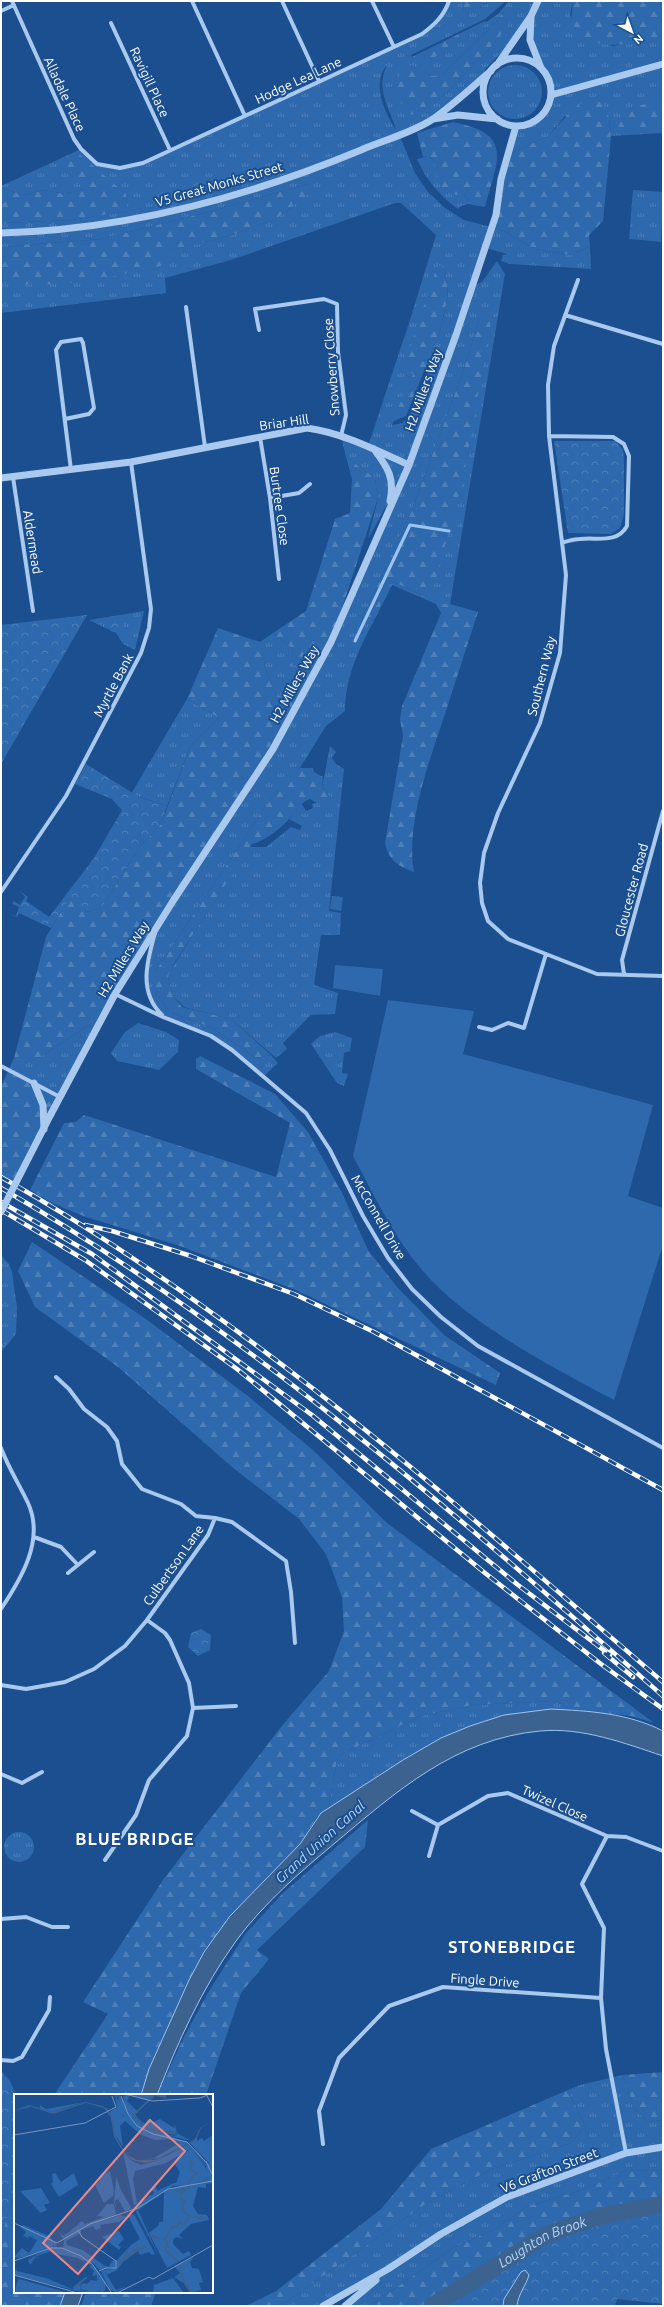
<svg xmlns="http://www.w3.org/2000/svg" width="664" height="2307" viewBox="0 0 664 2307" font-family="Ubuntu,sans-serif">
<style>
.grass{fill:url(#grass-tufts);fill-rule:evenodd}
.forest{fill:url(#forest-firs)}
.park{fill:url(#park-crowns)}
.garden{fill:#2e69ad}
.water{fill:#3c6290;stroke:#9cc4f0}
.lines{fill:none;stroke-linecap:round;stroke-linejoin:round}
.stream{stroke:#9cc4f0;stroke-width:3}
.river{stroke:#3c6290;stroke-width:17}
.minor{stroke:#a9c9ee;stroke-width:4}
.tertiary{stroke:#a9c9ee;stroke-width:7}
.rail-casing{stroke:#fff;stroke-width:4.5}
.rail{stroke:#1b4f8f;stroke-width:3;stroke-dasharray:9;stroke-linecap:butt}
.tertiary-bridge{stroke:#a9c9ee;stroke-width:7}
.labels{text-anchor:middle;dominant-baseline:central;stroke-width:4;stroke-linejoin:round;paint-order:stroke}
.street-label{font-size:13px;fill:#fff;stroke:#1b4f8f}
.water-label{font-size:14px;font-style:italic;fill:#b5d3f5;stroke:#1b4f8f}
.district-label{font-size:17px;font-weight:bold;letter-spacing:1px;fill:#fff;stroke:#1b4f8f}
.inset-river{fill:none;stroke:#3c6290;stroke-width:2}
.inset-road{fill:none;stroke:#7695bc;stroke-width:1}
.view{fill:#e88989;fill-opacity:0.15;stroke:#e88989;stroke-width:2}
.inset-edge{fill:none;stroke:#fff;stroke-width:2}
</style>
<defs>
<pattern id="grass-tufts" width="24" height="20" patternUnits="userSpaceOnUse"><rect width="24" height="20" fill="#2e69ad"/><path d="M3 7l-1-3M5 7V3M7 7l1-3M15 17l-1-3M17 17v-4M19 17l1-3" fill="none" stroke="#4d80b9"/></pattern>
<pattern id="forest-firs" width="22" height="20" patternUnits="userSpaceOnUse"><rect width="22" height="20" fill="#2e69ad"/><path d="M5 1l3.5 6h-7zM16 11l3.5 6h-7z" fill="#4d80b9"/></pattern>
<pattern id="park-crowns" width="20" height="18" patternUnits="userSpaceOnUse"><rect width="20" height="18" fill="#2e69ad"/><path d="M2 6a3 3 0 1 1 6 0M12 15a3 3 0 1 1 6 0" fill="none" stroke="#4d80b9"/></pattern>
</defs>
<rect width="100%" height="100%" fill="#1b4f8f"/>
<path class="grass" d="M449,1H464L463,12L486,4L490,1H506L485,19L411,55L413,60L450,45L462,37H465L498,14L509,1H534L532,12L538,1H573L570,15L576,29L613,46L663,36V133L611,136L609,118L565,116L548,136L508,155L516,126C527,125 536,123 543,114C565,87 534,66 530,39C529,34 530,28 530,23L510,51L499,55L486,68L479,84L461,92L433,119L399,134L415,173L428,192L445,208L464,220L502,230L535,249L572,255L590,246L591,269L510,264L501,261L503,255L508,254L485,248L472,286L482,282L497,261L505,274L450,604H436L392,585C373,626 345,664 345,711L326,726L283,795L277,790L155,972V992L170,1012L212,1028L256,1058L271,1055L278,1063L265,1075L211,1036L166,1019L154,1008L146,977L158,925L294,704L276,694L266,670L260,642L273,633L293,649L291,666L321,661L406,470L368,539L378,498L375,478L346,457L341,436L368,446L410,320L436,235L401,203H395L231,260L165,278L166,293L1,313V254L3,282L164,265V252L229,236L276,219L292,207L308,184L216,210L101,239L1,247V223L71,220L128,211L85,189L65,194L44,190L24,195L1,188V186L81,149L98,164L120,168L143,163L422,34L435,24ZM505,10L496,41L447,93L422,107L424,70L430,76H441L497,21ZM387,65C375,90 389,106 396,130C385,113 371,84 387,65ZM437,267L445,268L448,296L440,331L426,366L429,368L408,418L402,423L392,425L413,374L427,301ZM479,320L427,597L391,581L360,623L411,512L463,372Z
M488 92a27 27 0 1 1 54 0a27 27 0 1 1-54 0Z
M429,156L467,198L468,204L461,206L458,209C439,195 426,180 417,159Z
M633,190L663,192L661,242L629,239Z
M144,611L135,650L123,644L116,633L89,620Z
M187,699L219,718L190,747L167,806L131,794Z
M330,746L336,752L332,758L336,764L344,769L329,911L341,913L340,935H321L314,985L338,993L335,1014L311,1015L283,1043L287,1049L276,1058L231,1019L184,1007L172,995L168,977L173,966L249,847H266L291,827L300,830L302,826L289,819L301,803L306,811L313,808L312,804L331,798L322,787Z
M104,1015L60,1097L9,1069L14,1058H39Z
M138,1023L166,1032L179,1040L178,1052L159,1070L117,1061L111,1053L125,1032Z
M335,1032L352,1038L350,1051L344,1053L342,1073L348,1074L344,1086L337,1083L311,1044L320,1036Z
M1,1255L9,1264L12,1272L17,1307L16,1334L1,1352Z
M556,1701L572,1710C475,1707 405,1758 328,1809L338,1756L420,1716L473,1705Z
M4 1847a15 15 0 1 1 30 0a15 15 0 1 1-30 0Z
M623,2075L634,2108L648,2122L663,2120V2171L627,2170L582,2190L528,2206L495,2229L453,2248L370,2306H345L385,2272L330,2306H280L427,2203L492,2169L571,2143L585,2126L568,2090L580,2085Z"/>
<path class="forest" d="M464,1H490L466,15L463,12Z
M573,1H663V36C631,44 592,56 571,22Z
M510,9L512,12L511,21L496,41L447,93L412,115L393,93C397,80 398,70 412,65L424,70L430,76H441L497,21L505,10Z
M485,21L487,23L465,37H462C441,51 440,61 413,60L412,57Z
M663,99V131L643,129L626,132L617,125L638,106Z
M585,102H601L609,118L611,136L603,221L589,235L590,246L572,255L535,249L502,230L491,227L508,155L548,136L575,107Z
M453,122C515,134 497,160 485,207L468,204L467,198L462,192L456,195C433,184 439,182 433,160L429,156L423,157L417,133Z
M77,152L126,194L128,211L71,220L1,223V188L24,195L44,190L65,194L85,189L63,170L68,160Z
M308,184L309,194L276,219L229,236L165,252V265L92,281L39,285L3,282L1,247L101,239L216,210Z
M441,265L445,268L448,296L440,331L406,416L392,422L413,374L404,365L437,267Z
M493,309L463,480L433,589L427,597L391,581L372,624L360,623L411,512L463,372L479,320Z
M346,457L375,478L378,498L331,642L321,661L291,666L293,649L273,633L306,611L335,519L350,513L352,479Z
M436,604H450L478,612C467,646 456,680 445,714C430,759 405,825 414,872C398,866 389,861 385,843L403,736L400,719L402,706L441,613Z
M218,628L260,642L266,670L276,694L294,704L285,727L104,1015L39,1058H14L46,937L71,895L87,912L102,907L139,848L161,824L190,747L219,718L187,699Z
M300,768H313L314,772L323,777L322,787L331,798L322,806L310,799C300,803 297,809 290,818C281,828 265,841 252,844L173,965L168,977L172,995L182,1007L231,1019L271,1055L256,1058L212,1028L170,1012L155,992V972L277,790L283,794Z
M200,1056L275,1094L308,1132L342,1193L368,1250L397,1287L444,1335L500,1373L496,1385L296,1290L177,1245L83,1216L50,1202L30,1190L64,1123L76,1122L84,1115L276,1177L290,1123L196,1069V1059Z
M9,1069L60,1097L14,1184L1,1177V1087Z
M32,1242L146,1319L249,1397L314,1451L387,1523L654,1723L631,1716L572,1710L556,1701L473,1705L420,1716L338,1756L328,1809L317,1817L300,1844L230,1916L204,1952L189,1980L149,2069L141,2095H54L108,2014L83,2002L163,1880L281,1727L329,1671L344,1631L342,1597L326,1554L299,1519L232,1467L118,1367L35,1307L18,1271Z
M368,1820L365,1847L257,1950L269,1959L241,1993L206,2095H157L184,2037L209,1991L246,1933L283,1893Z
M663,2072V2120L648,2122L634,2108L623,2075Z
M568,2090L585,2126L571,2143L492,2169L427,2203L280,2306H246L276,2291L381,2209L431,2149Z
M627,2170L663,2171V2204L597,2217L546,2235L432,2306H370L453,2248L495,2229L528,2206L582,2190Z
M15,2190V2292H65L60,2306H1V2237Z
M86,2292H156L151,2306H81Z"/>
<path class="park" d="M554,441H616L623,450L624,462V515L620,528L611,534L568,533Z
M87,615L1,764V625Z
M107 624a8 8 0 1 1 16 0a8 8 0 1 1-16 0Z
M86,764L139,797L167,806L161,824L139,848L102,907L87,912L71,896L51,928L19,913L17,917L9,914L16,916L19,907L12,904L14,901L20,905L25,897L20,891L28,897L26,901L49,917L94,858L122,810L112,799L75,784Z
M332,896L343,897L341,911L330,909Z
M201,1629L211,1635L210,1650L198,1656L188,1647L191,1633Z
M1,2071L10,2081L16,2095L15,2190L1,2237Z
M663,2204V2304L617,2299L615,2306H432L546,2235L597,2217Z"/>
<path class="garden" d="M335,965L383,969L380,996L333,988Z
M388,1000L474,1011L463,1054L653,1105L628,1196L663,1208V1245L614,1400C552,1367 467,1323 422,1270C393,1236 374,1195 353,1156Z"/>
<path class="water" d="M551,1709C589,1711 628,1713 663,1731V1756C624,1743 582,1727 540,1731C455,1739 397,1791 335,1843C299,1873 264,1903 236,1941C202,1988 178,2042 157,2095H141L149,2069L189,1980L204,1952L230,1916L300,1844L321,1813L403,1760L441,1738L470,1726L504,1715Z
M525,2270L529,2275C526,2286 518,2294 517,2306H503L504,2299L521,2272Z
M65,2292H83L78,2306H60Z"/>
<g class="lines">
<path class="stream" d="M355,641L410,525L449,531"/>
<path class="river" id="s1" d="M432,2306L546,2235L597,2217L663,2204"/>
<path class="minor" d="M12,1L74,139L81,149L97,164L120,168L143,163L422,34C434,25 444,16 449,1
M192,1L245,116
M282,1L319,81
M372,1L394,47
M1,11L14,5
M111,23L170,150
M578,280L554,346L548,385L549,436L566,575L560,653L540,723L498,813L484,853L480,883L482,903L488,921L508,939L546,954L597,974L663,976
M186,307L205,447
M565,315L663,344
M259,330L255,309L324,299L337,304L338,352L346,415L341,436
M65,419L89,414L94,408L83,343L81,339L61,342L56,350L71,470
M549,436L613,437L624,444L629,456L627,526C617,544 597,537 580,539C574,539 569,541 564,542
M260,437L270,498L279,579
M13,477L33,611
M270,498L299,493L310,484
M1,892L66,796L141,653L149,628L151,609L131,462
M155,933C147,961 138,992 162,1015
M624,974L622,960L663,811
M115,994L163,1017L211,1036L232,1050L306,1113L330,1150L363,1216L388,1258L412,1289L441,1317L478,1346L663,1448
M479,1027L492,1030L508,1023L524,1028L546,954
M1,1066L60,1097
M56,1377L69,1389L84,1409L107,1427L117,1441L122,1464L142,1489L181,1504L196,1516L215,1518
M1,1448C8,1467 19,1484 28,1503C45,1540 21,1579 1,1609
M34,1537L61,1547L77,1564
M68,1573L94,1552
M1,1685L26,1689L65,1682L94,1669L125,1646L147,1620L208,1535L215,1518L232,1522L286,1561L291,1592L295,1643
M193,1708L236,1706
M1,1774L22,1783L42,1772
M412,1811L438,1825
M429,1856L438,1825L488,1796L508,1793L607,1836
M105,1860L136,1815L149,1780L187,1736L193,1708L189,1683L170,1640L165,1633L147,1620
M1,1919L26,1917L52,1927H68
M1,2060L13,2061L22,2057L49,2010L50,1997
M323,2144L319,2111L339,2058L389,2006L443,1987L601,1998
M626,2153L606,2049L601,1998L604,1928L582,1884L607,1836L626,1837L663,1851"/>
<path class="tertiary" d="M531,17L530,40L541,68
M483 92a34 34 0 1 1 68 0a34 34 0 1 1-68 0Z
M497,65L531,16L538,1
M551,95L663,64
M433,119L458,115L497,119
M1,233C124,230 248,197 361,150C384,140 412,133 433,119C453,105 472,87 491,71
M374,449C388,468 395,478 390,501
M1,478L131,462L307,428C343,433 376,450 409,465
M34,1083L43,1105L44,1129
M51,1114L115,994L173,901L273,749L331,642L409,465L456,335L496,215L501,179L516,126
M323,2306L388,2269L441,2234L507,2197L626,2153L663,2147
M345,2306L376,2280"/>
<g class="rail-casing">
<path id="rail" d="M1,1177C244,1314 452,1501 663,1682
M1,1188C242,1327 454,1512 663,1696
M1,1202L92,1254L312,1415L518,1585L610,1655
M1,1210L85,1260L237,1369L485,1573L601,1664L663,1709
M85,1225L112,1231L191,1256L294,1294L374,1332L663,1490
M604,1653L633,1677"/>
</g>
<use href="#rail" class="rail"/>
<path class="tertiary-bridge" d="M1,1212L51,1114"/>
</g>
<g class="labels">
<g class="street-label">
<text transform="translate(298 80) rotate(-25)">Hodge Lea Lane</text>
<text transform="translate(150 82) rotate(65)">Ravigill Place</text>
<text transform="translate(65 94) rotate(65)">Alladale Place</text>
<text transform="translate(219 184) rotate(-16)">V5 Great Monks Street</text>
<text transform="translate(331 367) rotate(-94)">Snowberry Close</text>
<text transform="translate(423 390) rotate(-70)">H2 Millers Way</text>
<text transform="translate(284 422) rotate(-8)">Briar Hill</text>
<text transform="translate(280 506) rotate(82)">Burtree Close</text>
<text transform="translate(33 542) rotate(81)">Aldermead</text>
<text transform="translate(541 676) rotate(-76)">Southern Way</text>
<text transform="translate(294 684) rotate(-61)">H2 Millers Way</text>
<text transform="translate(113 685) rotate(-62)">Myrtle Bank</text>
<text transform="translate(631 890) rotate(-75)">Gloucester Road</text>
<text transform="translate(123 959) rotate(-59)">H2 Millers Way</text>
<text transform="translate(379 1217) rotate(60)">McConnell Drive</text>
<text transform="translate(173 1565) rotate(-55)">Culbertson Lane</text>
<text transform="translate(555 1803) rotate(24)">Twizel Close</text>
<text transform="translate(485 1980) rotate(4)">Fingle Drive</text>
<text transform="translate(549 2170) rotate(-21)">V6 Grafton Street</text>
</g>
<g class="water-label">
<text transform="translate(320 1842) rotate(-42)">Grand Union Canal</text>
<text stroke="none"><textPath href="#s1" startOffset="128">Loughton Brook</textPath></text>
</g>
<g class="district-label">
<text x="135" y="1838">BLUE BRIDGE</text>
<text x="512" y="1946">STONEBRIDGE</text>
</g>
</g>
<g transform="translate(14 2094)">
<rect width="199" height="199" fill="#1b4f8f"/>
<path d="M104,0L112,9L110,5L115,1L112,7L119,16L118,24L138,38L162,42L163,39L177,47L153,41L175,49L173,50L133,40L131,42L127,41L128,38L111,18L112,23L107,20ZM199,41V45L191,50L198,64L199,89L161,92L160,91L144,102L145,105L143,103L124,116V109L140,99L137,95L142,92L143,97L160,89H182L194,85L192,71L180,53L193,70L195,69L176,49L183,43V47L188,44L190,47ZM93,110H100L102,120L82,130L80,134L79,132L67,136V139L52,147L53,151L69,156L91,172L97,173L86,176L79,169L75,171L74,168L69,166L73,170L64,164L36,159L40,158L38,157L17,164L15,166L20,163L26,164H21L16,171L14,166L16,164L35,155L5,164L0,163L8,154L15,159L9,163L33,148L17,141L23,146L15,142L14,144L9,142L12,138L6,133L9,131L35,142L43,151L40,153V149L38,153L49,154L50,147L45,138L50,142L68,127L71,130L90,123L84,122L81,125ZM3,188L22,192L42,199H1Z" fill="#2e69ad"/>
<path d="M101,0H104L103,4L108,13L107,20L111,23V18L128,37L127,41L111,27L106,32L109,53L100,39L96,18L103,13ZM124,0L123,4L116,1L113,7L124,18L121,21L126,27L138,36L162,41L138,38L121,27L116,19L119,16L112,7L113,13L109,3L112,0ZM70,8L39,18L15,12L0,16L15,11L26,14V11L32,15ZM131,40L156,44L173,50L145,64L129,66L140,64L165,49L155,45L141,46L131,42ZM174,50L187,62L192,72L178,54L152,69L121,77L119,85L123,109L120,112L109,58L118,67L127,71L146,66ZM102,83L108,98L118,115L111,117L104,105L101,107L102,114L100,109ZM142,103L124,116L145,163L121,116ZM106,121L112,123L105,128L86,131L87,134L82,136L80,134L81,129ZM17,141L33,148L35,152L9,163L16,158L23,146ZM78,171L87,180L92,189L91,196L88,199L63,197L0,181L2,174L3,177L32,184L58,195L67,189L66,196L86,198L89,196L90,187L86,181L78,182L80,177L75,172ZM97,174L91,178L102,196L114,192L102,198L96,196L87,177ZM5,185L55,199H42L3,188Z" fill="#2e69ad"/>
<path d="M124,0H152L151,3L141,1L135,7L123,4ZM134,25L138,29L146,25L160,34L161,31L163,39L135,34L130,32ZM199,45V63L197,64L191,50ZM178,54L192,74L195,84L182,89L192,90V94L184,93L179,112L184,120L193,121L195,126L177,130L165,141L169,145L162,143L159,146V150L169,160L175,157L177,161L153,174L135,139L145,131V128H149L150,97L171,90H162L166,78L160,69L163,64ZM41,79L47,88L60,79L64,91L45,103L37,90L39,88L38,80ZM33,104L36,109L30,111L33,116L27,119L22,114ZM120,120L141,160L138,161L135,158L126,161L124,157L109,168L103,176L93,181L91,177L98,175L95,172L99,166H103L117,151L126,145L114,122ZM105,137L110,145L104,151L107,153L105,156L88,143ZM180,163L176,168L178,174L185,175L189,188L185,189L187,196L177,199L173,191L160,183L166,179L160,172ZM83,180L90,187L89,197L79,198L66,195L68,189L73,190L77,186L83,187ZM159,184L170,199H139L140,191Z" fill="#2e69ad"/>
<path d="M96,77L100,97L99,102L90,109L81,91L86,87L84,84ZM41,79L44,90L50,89L53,93L54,96L48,100H44L41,95L43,91L39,88V81ZM27,94L33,104L22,114L6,97Z" fill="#2e69ad"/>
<path d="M72,8L89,12L94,15L99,26L102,43L112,60L123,66H140L154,61L181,45L186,34L199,26L187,34L182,46L170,53L146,66L131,69L118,66L110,59L100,43L97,24L90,14L72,9L39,20L17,13L0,17L14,12L39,18Z" fill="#3c6290"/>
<path class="inset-river" d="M152,0L151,3L141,1L120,20L123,25L135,34L162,40M160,98L172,95M180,122L193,125M133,140L146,145M109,166L113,159L117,160L124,153L129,154M163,167L152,157L151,153H154L151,145L159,132L163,133L165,128L169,131L176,122L169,117L168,111L171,106L167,105V99L175,94V88L182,79L176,75L178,69L175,66M104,171L123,156L133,153M166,171L169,186L177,199M59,194L73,183"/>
<path class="inset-road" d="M111,0L138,7L186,4L196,0M107,2L114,20L123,32L139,40L173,48L193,69M193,2L199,13M0,41L71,29L102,13L98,2M192,67L199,82M0,129L43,149M64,136L68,143L102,167V174H92L85,177M43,149L76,130L124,114L154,95L199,87M0,167L37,154H48L67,162L79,171L97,198M0,181L64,199M135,183L139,185L199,151M103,199L135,183"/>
<path class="view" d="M136,26L171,57L64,180L29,149Z"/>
<rect width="199" height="199" class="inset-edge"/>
</g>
<rect width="664" height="2307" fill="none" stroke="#ffffff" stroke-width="4"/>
<g transform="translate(632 32) rotate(139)" stroke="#1b4f8f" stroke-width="3" paint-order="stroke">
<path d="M0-3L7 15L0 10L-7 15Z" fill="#ffffff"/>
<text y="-6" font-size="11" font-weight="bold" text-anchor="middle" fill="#ffffff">N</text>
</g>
</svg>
